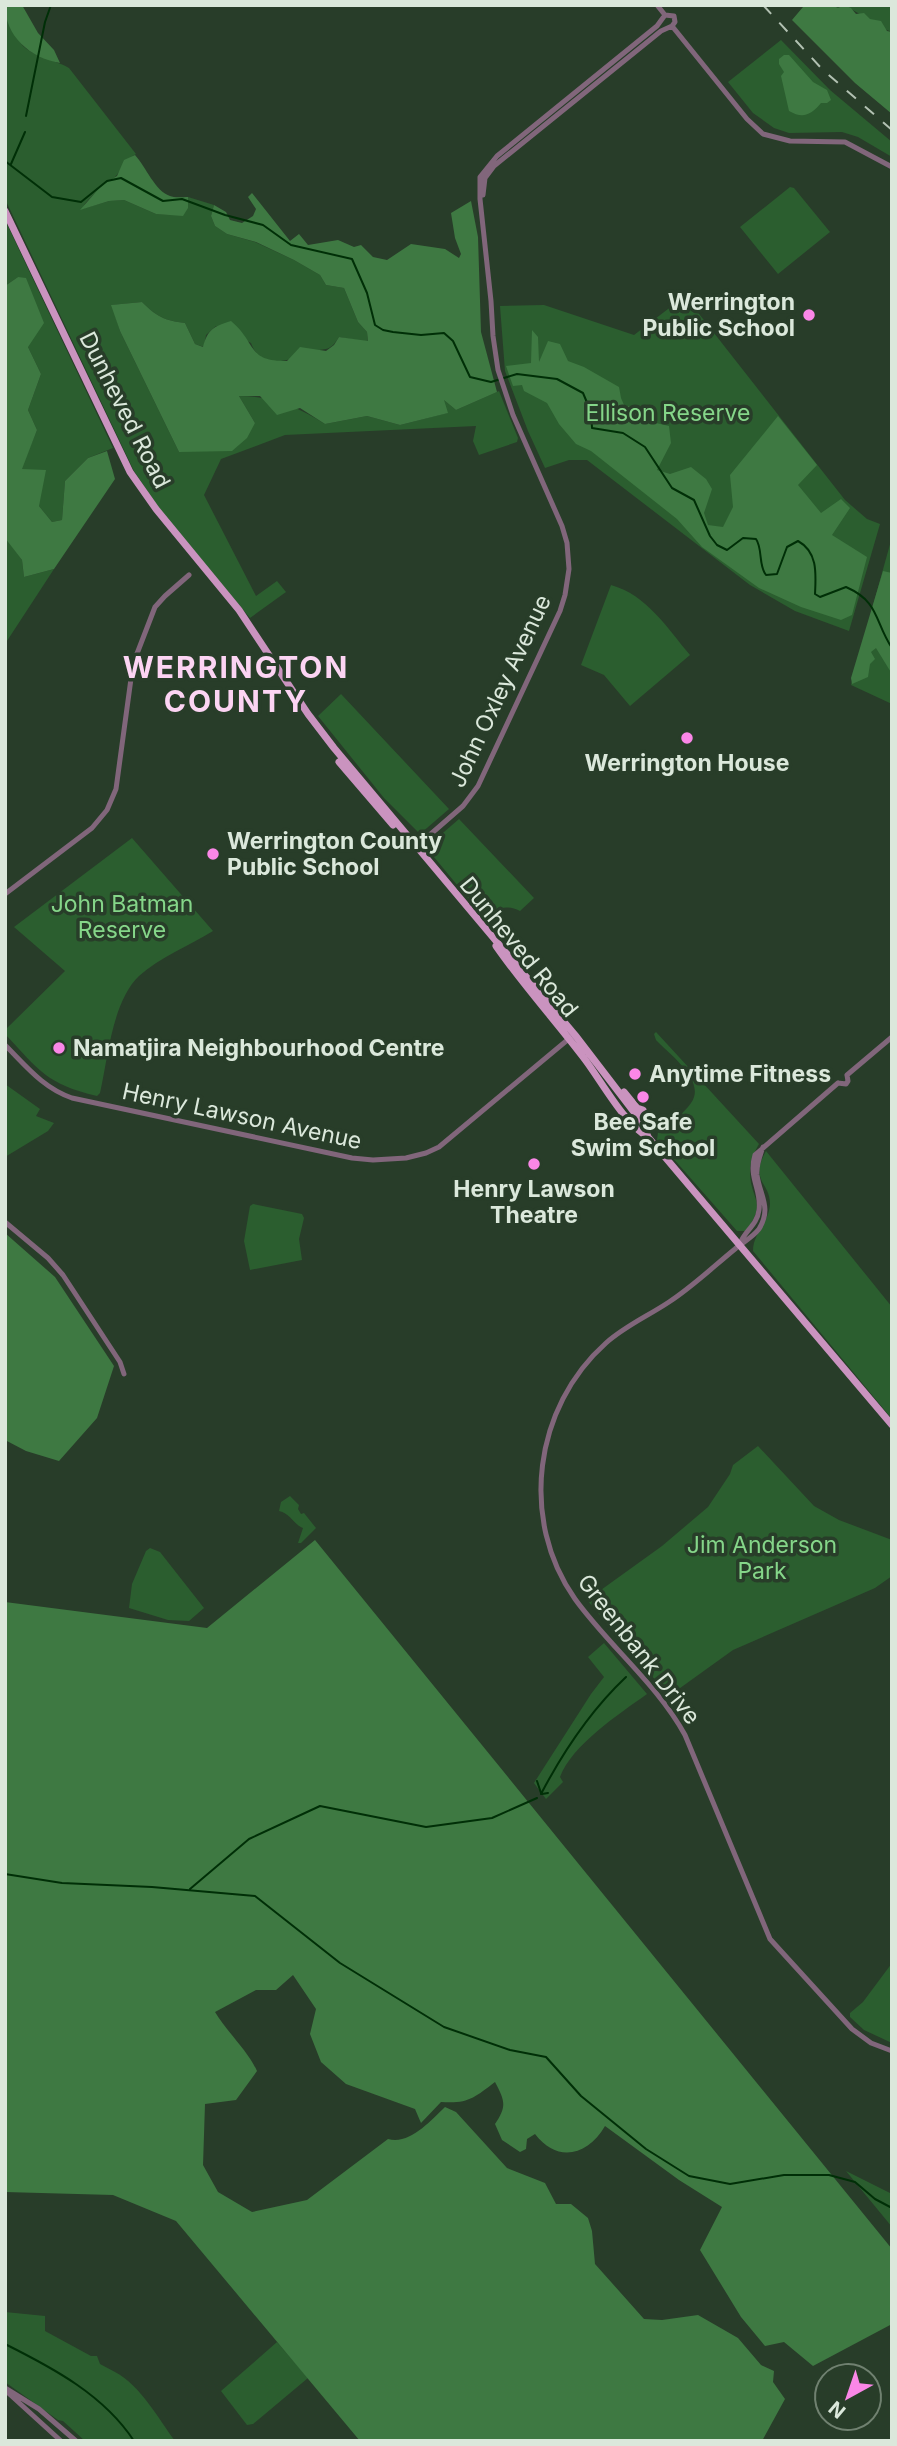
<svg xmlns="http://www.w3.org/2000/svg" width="897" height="2446" viewBox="0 0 897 2446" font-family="Inter,sans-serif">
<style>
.green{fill:#2b5e2f}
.forest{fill:#3e7942}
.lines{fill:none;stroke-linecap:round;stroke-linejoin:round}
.stream{stroke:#002f07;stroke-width:2}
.minor{stroke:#81667b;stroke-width:5}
.major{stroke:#ca93bf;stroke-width:7}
.rail{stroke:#b2c1b2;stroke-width:2;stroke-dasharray:12 12;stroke-linecap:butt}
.poi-dot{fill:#fa87e7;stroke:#283d29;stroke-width:2.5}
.labels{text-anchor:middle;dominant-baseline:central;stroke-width:7;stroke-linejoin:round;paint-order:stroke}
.poi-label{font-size:23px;font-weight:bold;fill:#dbe8db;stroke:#283d29}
.street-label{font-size:23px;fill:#dbe8db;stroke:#283d29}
.park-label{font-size:23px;fill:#85d689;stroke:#283d29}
.district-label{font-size:30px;font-weight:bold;letter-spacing:2px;fill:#fcd4f3;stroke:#283d29}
</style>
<rect width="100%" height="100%" fill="#283d29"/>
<path class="green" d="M5,5C10,17 13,31 20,42C27,55 56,60 69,68L136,154C121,162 124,168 114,178C103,188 89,195 82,209L109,201L124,200L156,214L183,215L188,197L214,205L211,216L215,226L227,234L255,242L294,260L320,275L326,285L344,288L358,322L367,332L368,342L339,337C329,353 326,347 312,352C290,359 262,373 251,343L216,326L206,335L204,347L195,344L185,323C165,321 156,316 142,302L112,305L120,331L179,452L255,423L239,396C271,396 298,407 325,424L367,416L400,425L447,413L443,399L456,410L499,391L518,438L517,442L479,455L473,441L476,426L285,435L221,459L204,495L256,596L277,581L286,592L250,618L161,511L134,471L5,199Z
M832,5H892V32C875,26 860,12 844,6L838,8Z
M781,40L830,90L892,142V157L858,137L842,132L789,133L774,128L753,113L728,82Z
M790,187L794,188L830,232L778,274L740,227Z
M5,220L113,448L88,458L65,481L62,520L52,522L39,506L21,469L37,430L28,410L41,374L28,347L18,277L5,286Z
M685,296L845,500L867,519L880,524L849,631L795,611L750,585L587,460H569L545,468L528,431L505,371L500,306L544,305L634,335Z
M892,537V704L851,685Z
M6,538L22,560L24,577L54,569L5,644Z
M611,585C647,595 667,628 690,655L630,706L604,675L581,665Z
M341,694L449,809L420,834L384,798L318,716Z
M459,819L534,898L520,911C508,905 497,907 487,915L467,897L429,851V845Z
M132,838L213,931C190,945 159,958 139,976C112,1002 108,1058 100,1093L97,1096C46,1084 39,1070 5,1034V1030L65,971L14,927Z
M656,1032L759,1144C754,1153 750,1161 750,1172C750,1200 768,1201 746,1231H737L657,1140L658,1132C668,1124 684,1114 691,1103C707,1081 669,1054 656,1040L654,1034Z
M5,1084L40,1109L36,1116L54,1123L48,1131L5,1157Z
M766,1151L892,1307V1419L753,1251C753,1233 769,1223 770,1204C770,1182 749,1181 766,1151Z
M253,1204L302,1214L304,1218L299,1239L302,1260L250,1270L244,1241L250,1206Z
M758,1446L814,1506L839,1520L892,1540V1576L875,1588L733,1650L669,1696L587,1600L662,1546L708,1507L730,1474L733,1465Z
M290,1496L299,1505L298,1509L301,1514L304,1513L316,1528L301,1543H298L303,1528C293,1524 290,1513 279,1511L281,1502Z
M150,1548L160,1552L204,1608L189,1621L168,1620L129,1608L132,1584L146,1551Z
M604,1643L647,1694C619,1714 572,1745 560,1777L563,1782L546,1799L534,1783L591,1694L604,1677L588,1657Z
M892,1963V2043L864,2030L850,2017V2013L863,2002Z
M846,2171L892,2194V2227Z
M5,2312L45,2316V2331L91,2356H97L100,2364C105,2367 110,2369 115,2372C141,2386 158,2418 175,2441H85L63,2421L58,2420L5,2382Z
M277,2342L308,2378L253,2424L247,2425L221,2391Z"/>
<path class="forest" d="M5,5H22L38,33L54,50L60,63C30,58 5,36 5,5Z
M814,5H832L838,8L844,5L851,8L856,14L864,13L870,19L881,21L887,31L892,32V114L855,83L792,20L803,7Z
M784,55H789L813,82L827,90L831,100L827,103H821C811,115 803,119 789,111L781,76L784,72L779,64V59Z
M135,155C146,167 155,191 170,196C174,198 183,197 188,197V208L183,216L156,214L124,200L109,201L80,210L102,185L117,176L124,160Z
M252,193L290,241L299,234L308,245L338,240L354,247L361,245L373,257L387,260L411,244L445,249L459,258L461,254L455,238L451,213L471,201L478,237L481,332L497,392L456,410L444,400L448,413L400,425L367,416L325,424L300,408L277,415L260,396H239L255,423L247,438L232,451L179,452L120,331L111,305L142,302C156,316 165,321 185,323L195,344L203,347C208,329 213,327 231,321C258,344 246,361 287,361L300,347L326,351L334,345L339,337L368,341L367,332L358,322L344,288L326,285L320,275L294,260L256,242L227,234L215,226L211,216L214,205L226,212L230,220L242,223L253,216L256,209L248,197Z
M18,277L26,278L44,323L28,347L41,374L28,410L37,430L22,469L46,470L39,506L52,522L62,520L65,481L88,458L107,451L115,479L54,569L24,577L22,560L5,538V286Z
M532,330L538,337L539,362L548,341L560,344L568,361L584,367L619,387L621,398L624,405L654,413L656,423L669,426L671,443L657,470L670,474L691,467L706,479L712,489L704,513L708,525L723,527L733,507L730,475L778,416L817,465L798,485L821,513L841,499L850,508L832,535L867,557L852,615L841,620L801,607L759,588L702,547L677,519L591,451L576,444L559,424L547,403L524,391L522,385L513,386L506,366L531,363Z
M883,571L892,573V674L876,648L871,652L875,659L870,664L868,677L852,684L851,678Z
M5,1233L55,1277L114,1366L97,1418L59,1461L26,1451L5,1440Z
M315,1540L892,2249V2324L813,2366L784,2342L765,2346L741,2317L700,2250L722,2207L679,2180L605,2126C588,2155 558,2164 535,2134L527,2139L526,2149L520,2152L502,2140L495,2124C507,2106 505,2101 495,2082C474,2098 468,2104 441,2102L421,2123L415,2109L346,2084L321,2062L310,2034L316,2009L293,1975L276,1990H256L215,2012C227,2032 248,2051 257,2071L236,2100L205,2104L203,2165L218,2192L252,2212L307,2200L388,2139C410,2145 430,2121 445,2107L456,2112L507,2168L545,2183L556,2204H571L588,2218L592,2231L595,2264L644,2319L662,2320L698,2315L738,2338L761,2365L774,2371L773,2382L785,2399L762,2441H360L176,2221L113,2195L5,2192V1602L207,1628Z"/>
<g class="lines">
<path class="stream" d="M26,116L45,22L51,5
M5,161L52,197L81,202L107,181L121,178L163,201L182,199L225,215L263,225L291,245L352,259L367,293L375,325L383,330L393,332L421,335L444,333L453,341L470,377L491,382L517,374L557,379L583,393L591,412L592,428L623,433L645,447L672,488L694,500L710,536L717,545L727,550L743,538L756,539C763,549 758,565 766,575L777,574L787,547L798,541C818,552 816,574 815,594L820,597L846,587C880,602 874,621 892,648
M11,164L25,132
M537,1781L541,1793
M541,1794C563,1752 591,1710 626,1677
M542,1794L548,1793
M5,1874L62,1883L152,1887L255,1896L340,1963L444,2027L510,2050L546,2057L581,2096L646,2149L689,2176L730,2184L784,2175H829L855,2182L875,2199L892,2208
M190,1889L249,1839L320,1806L426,1827L492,1818L537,1798
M5,2344C53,2368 104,2395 134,2441"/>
<path class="minor" d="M657,5L665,15
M672,26L747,119L763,134L790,141L845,142L892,167
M483,195L485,178L494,166L661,31L672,26
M417,846L463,806L478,786L560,611L565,595L569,569L567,543L562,526L513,415L498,370L493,336L491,301L480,199V177L497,156L657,26L665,15L674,16L675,22L672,26
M5,894L92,828L107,810L116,789L133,664L155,607L165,596L189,575
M5,1045C26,1066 43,1088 72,1098L352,1158L373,1160L406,1158L426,1153L439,1147L571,1037
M847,1075L892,1037
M838,1083L846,1084L848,1081L847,1075
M763,1147C760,1156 756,1165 757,1175C760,1196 772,1208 759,1229C752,1238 743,1242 735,1249C713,1267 692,1287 669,1302C648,1316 625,1326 606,1343C534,1407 519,1520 575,1599C609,1646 657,1684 685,1735L770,1939L852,2029L871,2043L892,2051
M5,1222L48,1258L63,1275L120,1362L124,1374
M740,1244C744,1231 757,1226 759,1210C762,1190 748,1178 755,1155L838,1083
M5,2388L39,2409L76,2441
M5,2390L61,2441"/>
<path class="major" d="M5,211L130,472L156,509L239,610L308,714L334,748L575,1035L644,1125L648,1137
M339,762L393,825
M496,946C523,985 555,1020 583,1057C601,1080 624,1124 648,1137L892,1425
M624,1092L637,1108L643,1110L641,1116L643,1123"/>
<path class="rail" d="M763,5L822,69L892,130"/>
</g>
<g class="poi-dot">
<circle cx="809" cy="315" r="7"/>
<circle cx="687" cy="738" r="7"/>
<circle cx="213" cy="854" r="7"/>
<circle cx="59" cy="1048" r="7"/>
<circle cx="635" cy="1074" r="7"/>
<circle cx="643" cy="1097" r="7"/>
<circle cx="534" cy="1164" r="7"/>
</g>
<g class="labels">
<g class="poi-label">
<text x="795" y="302" text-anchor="end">Werrington<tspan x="795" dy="26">Public School</tspan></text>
<text x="687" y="763">Werrington House</text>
<text x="227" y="841" text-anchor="start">Werrington County<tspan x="227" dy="26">Public School</tspan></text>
<text x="73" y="1048" text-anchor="start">Namatjira Neighbourhood Centre</text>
<text x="649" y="1074" text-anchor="start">Anytime Fitness</text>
<text x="643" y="1122">Bee Safe<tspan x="643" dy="26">Swim School</tspan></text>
<text x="534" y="1189">Henry Lawson<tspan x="534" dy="26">Theatre</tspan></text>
</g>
<g class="street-label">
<text transform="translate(125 410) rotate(63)">Dunheved Road</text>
<text transform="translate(500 691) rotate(-65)">John Oxley Avenue</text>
<text transform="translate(519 947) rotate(51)">Dunheved Road</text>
<text transform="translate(242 1116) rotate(12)">Henry Lawson Avenue</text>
<text transform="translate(639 1649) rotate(52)">Greenbank Drive</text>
</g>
<g class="park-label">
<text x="668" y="413">Ellison Reserve</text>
<text x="122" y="904">John Batman<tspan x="122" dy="26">Reserve</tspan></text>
<text x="762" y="1545">Jim Anderson<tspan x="762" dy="26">Park</tspan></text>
</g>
<g class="district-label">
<text x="236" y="667">WERRINGTON<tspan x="236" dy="34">COUNTY</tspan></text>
</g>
</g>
<rect width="897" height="2446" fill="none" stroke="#dbe8db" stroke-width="14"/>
<g transform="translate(848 2397) rotate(220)"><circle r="33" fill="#283d29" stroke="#708170" stroke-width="2"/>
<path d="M0-5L12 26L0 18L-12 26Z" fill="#fa87e7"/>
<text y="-10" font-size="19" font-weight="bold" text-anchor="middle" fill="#dbe8db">N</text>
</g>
</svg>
